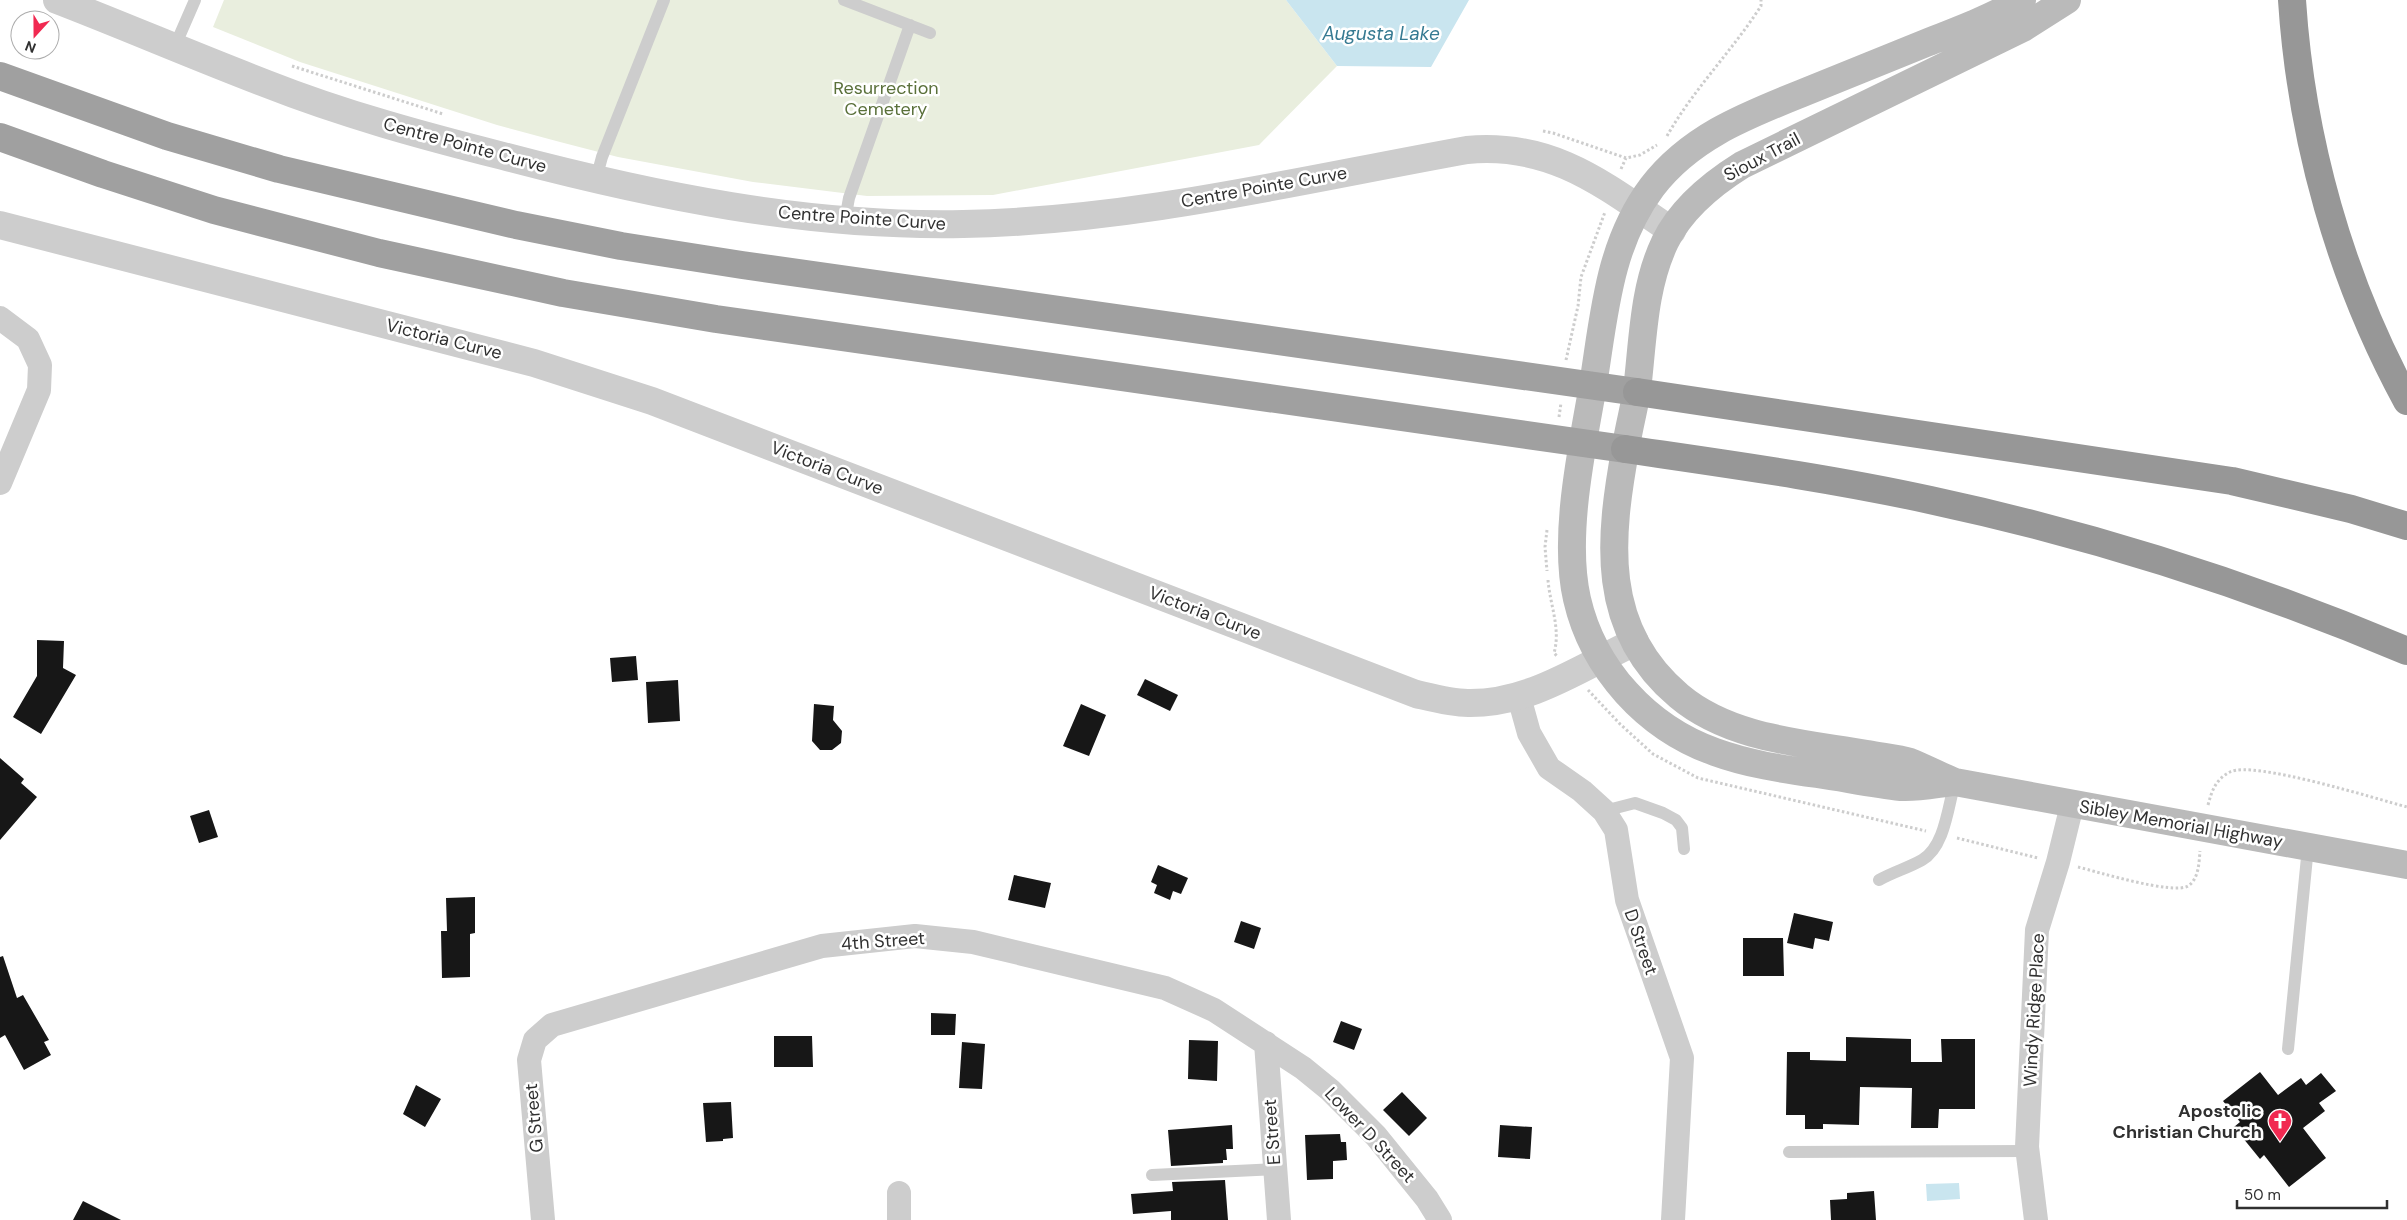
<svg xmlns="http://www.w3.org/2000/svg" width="2407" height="1220" viewBox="0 0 2407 1220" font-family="'DM Sans',sans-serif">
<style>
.green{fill:#e9eede}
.water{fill:#c9e5ef}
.building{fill:#171717}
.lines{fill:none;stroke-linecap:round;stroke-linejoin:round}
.path{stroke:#cdcdcd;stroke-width:3;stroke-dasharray:2.5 2.5;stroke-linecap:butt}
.service{stroke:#cdcdcd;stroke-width:12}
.minor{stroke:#cdcdcd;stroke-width:24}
.tertiary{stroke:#cdcdcd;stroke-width:28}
.secondary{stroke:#bababa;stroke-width:28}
.trunk{stroke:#a0a0a0;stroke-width:28}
.motorway{stroke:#979797;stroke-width:28}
.labels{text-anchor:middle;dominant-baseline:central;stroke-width:5;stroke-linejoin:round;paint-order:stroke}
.park-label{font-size:18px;fill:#5a703a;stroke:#fff}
.street-label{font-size:18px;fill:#303030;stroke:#fff}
.poi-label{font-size:18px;font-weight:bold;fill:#303030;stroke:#fff;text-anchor:end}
.water-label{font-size:19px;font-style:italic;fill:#367a92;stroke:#fff}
</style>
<rect width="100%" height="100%" fill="#fff"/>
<path class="green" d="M224,0H1286L1337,66L1259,145L993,195L867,196L753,182L618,157L560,142L497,125L300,62L213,27Z"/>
<path class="water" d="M1286,0H1469L1431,67L1337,66Z
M1959,1183L1960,1199L1927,1201L1926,1184Z"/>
<path class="building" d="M37,640L64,641L63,668L76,675L41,734L13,717L37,676Z
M636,656L638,680L612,682L610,658Z
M1145,679L1178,695L1170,711L1137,695Z
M678,680L680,721L648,723L646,682Z
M814,704L834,706L833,720L842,731L841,743L832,750H820L812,741Z
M1081,704L1106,715L1089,756L1063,746Z
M0,758L24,779L21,783L37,797L0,840Z
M209,810L218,837L199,843L190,816Z
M1158,865L1188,878L1181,894L1173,891L1170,900L1154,893L1157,885L1151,882Z
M1014,875L1051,883L1045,908L1008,900Z
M475,897V933L470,934V977L442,978L441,931H447L446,898Z
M1794,913L1833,922L1829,941L1815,938L1813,949L1787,943Z
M1241,921L1261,928L1254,949L1234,942Z
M1743,938H1783L1784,976H1743Z
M3,956L17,998L23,995L49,1040L44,1042L51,1055L24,1070L5,1035L0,1038V957Z
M931,1013L956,1014L955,1035H931Z
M1341,1021L1362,1029L1354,1050L1333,1042Z
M774,1036H812L813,1067H774Z
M1846,1037L1911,1039V1062H1942L1941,1039H1975V1109H1939L1938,1128H1911L1912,1088L1860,1087L1859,1125L1823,1124V1129H1805V1115H1786L1787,1052H1810V1060L1846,1061Z
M1189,1040L1218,1041L1217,1081L1188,1079Z
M962,1042L985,1044L982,1089L959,1088Z
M2260,1072L2278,1095L2301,1078L2306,1085L2321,1073L2336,1091L2319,1103L2325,1111L2303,1128L2326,1158L2289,1187L2264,1155L2260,1159L2234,1127L2240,1122L2223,1101Z
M416,1085L441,1099L425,1127L403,1114Z
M1402,1092L1427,1118L1409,1136L1383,1110Z
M731,1102L733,1138L723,1139V1141L706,1142L703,1103Z
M1232,1125L1233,1149H1226L1227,1160H1223V1163L1171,1166L1168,1130Z
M1500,1125L1532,1127L1530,1159L1498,1157Z
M1340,1134L1341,1142H1346L1347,1160L1333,1161V1179L1307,1180L1305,1135Z
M1225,1180L1228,1220H1171V1211L1133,1214L1131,1194L1173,1191L1172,1182Z
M1874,1191L1876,1220H1831L1830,1200L1847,1199V1193Z
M83,1201L121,1220H73Z"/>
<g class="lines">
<path class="path" d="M292,66L443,114
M1543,131L1553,133L1626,158L1640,155L1657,145
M1667,136C1693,90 1732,51 1761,6V0
M1621,169L1626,158
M1566,360L1578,306L1581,277L1605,212
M1559,417L1561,403
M1547,530L1545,547L1547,571
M1548,580C1550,605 1561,629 1554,653L1557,656
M1588,690L1620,724L1653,754L1698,778L1926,831
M2208,805C2212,790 2216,779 2230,772C2252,760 2377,799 2407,807
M1957,838L2038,858
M2078,867C2098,872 2173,895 2188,886C2199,879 2199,862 2200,851"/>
<path class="service" d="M844,0L930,33
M175,46L195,0
M596,179L602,157L664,0
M845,220L849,198L910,25
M1604,811L1635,803L1663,813L1676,820L1682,828L1684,849
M1879,880C1893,872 1908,868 1922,860C1945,847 1948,806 1955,782
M2288,1049L2308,847
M1789,1152L2027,1151
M1152,1175L1275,1169"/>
<path class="minor" d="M0,318L28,339L40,365L39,390L0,483
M1519,697L1529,733L1549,768L1582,791L1604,811L1616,830L1627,900L1682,1058L1673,1220
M1266,1043L1279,1220
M899,1193V1220
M543,1220L529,1060L535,1040L552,1025L822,946L915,936L973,942L1165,988L1214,1010L1303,1068L1330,1090L1376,1136L1427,1199L1440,1220
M2036,1220L2027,1147L2037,930L2058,862L2072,805"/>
<path class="tertiary" d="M57,0C127,27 196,57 267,84C343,114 424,136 503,156C654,196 806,227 963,224C1133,221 1300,180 1467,150C1553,142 1604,185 1672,231
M0,225L534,363L652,401L1416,694C1433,698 1451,703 1468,703C1530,704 1581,667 1635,642"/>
<path class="secondary" d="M2067,0L2023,28L1742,165C1710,185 1681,209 1665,242C1643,288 1643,341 1637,390C1634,409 1629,427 1626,446C1609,538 1599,629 1679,696C1730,739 1804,743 1867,754C1881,757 1897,758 1910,762C1925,768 1940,776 1955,782L2407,865
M1953,782C1936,784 1918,788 1901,787C1873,784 1845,778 1817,774C1782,769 1748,764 1715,752C1647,728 1593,669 1577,599C1563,538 1581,453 1592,391C1604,320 1607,247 1652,187C1691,136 1748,115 1805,92C1846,75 1886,59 1926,43C1959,30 1991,18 2022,0"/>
<path class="trunk" d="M0,76L167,136L279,169L516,225L621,246L742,265L1637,392
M0,137L103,174L214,210L379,253L563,293L716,319L1625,449"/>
<path class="motorway" d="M2292,0C2301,139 2340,278 2407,401
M1637,392L2232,481L2351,509L2407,526
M1625,449C1727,464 1830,478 1930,500C2093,535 2253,586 2407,651"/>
</g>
<defs>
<g id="church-pin" transform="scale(1.25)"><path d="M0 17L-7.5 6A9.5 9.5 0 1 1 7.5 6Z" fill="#f12951" stroke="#fff"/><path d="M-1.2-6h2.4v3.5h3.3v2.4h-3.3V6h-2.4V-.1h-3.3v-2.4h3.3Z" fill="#fff"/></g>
</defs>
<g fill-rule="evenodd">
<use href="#church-pin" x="2280" y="1121"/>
</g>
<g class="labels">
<g class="park-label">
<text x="886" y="88">Resurrection<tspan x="886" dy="21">Cemetery</tspan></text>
</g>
<g class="street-label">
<text transform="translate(465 145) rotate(15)">Centre Pointe Curve</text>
<text transform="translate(1762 157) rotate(-28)">Sioux Trail</text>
<text transform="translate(1264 187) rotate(-10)">Centre Pointe Curve</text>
<text transform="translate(862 218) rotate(4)">Centre Pointe Curve</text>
<text transform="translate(444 339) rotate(14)">Victoria Curve</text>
<text transform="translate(827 468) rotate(21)">Victoria Curve</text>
<text transform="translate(1205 613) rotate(21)">Victoria Curve</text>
<text transform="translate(2181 824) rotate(10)">Sibley Memorial Highway</text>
<text transform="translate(883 941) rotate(-4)">4th Street</text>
<text transform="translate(1641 942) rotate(71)">D Street</text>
<text transform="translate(2034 1010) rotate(-87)">Windy Ridge Place</text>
<text transform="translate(534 1118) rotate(-95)">G Street</text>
<text transform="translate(1272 1132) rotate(-94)">E Street</text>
<text transform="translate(1370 1135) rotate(47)">Lower D Street</text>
</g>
<g class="poi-label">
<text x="2262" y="1111">Apostolic<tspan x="2262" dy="21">Christian Church</tspan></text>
</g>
<g class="water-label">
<text x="1381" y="33">Augusta Lake</text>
</g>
</g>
<g transform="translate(35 35) rotate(201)"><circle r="24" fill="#ffffff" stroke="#acacac"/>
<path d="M0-4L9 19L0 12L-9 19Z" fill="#f12951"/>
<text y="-8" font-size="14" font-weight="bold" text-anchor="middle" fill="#303030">N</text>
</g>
<path d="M2237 1200v8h150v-8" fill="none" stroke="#303030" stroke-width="2.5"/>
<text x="2244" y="1200" font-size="15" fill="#303030" stroke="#ffffff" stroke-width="4" paint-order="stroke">50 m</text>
</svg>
